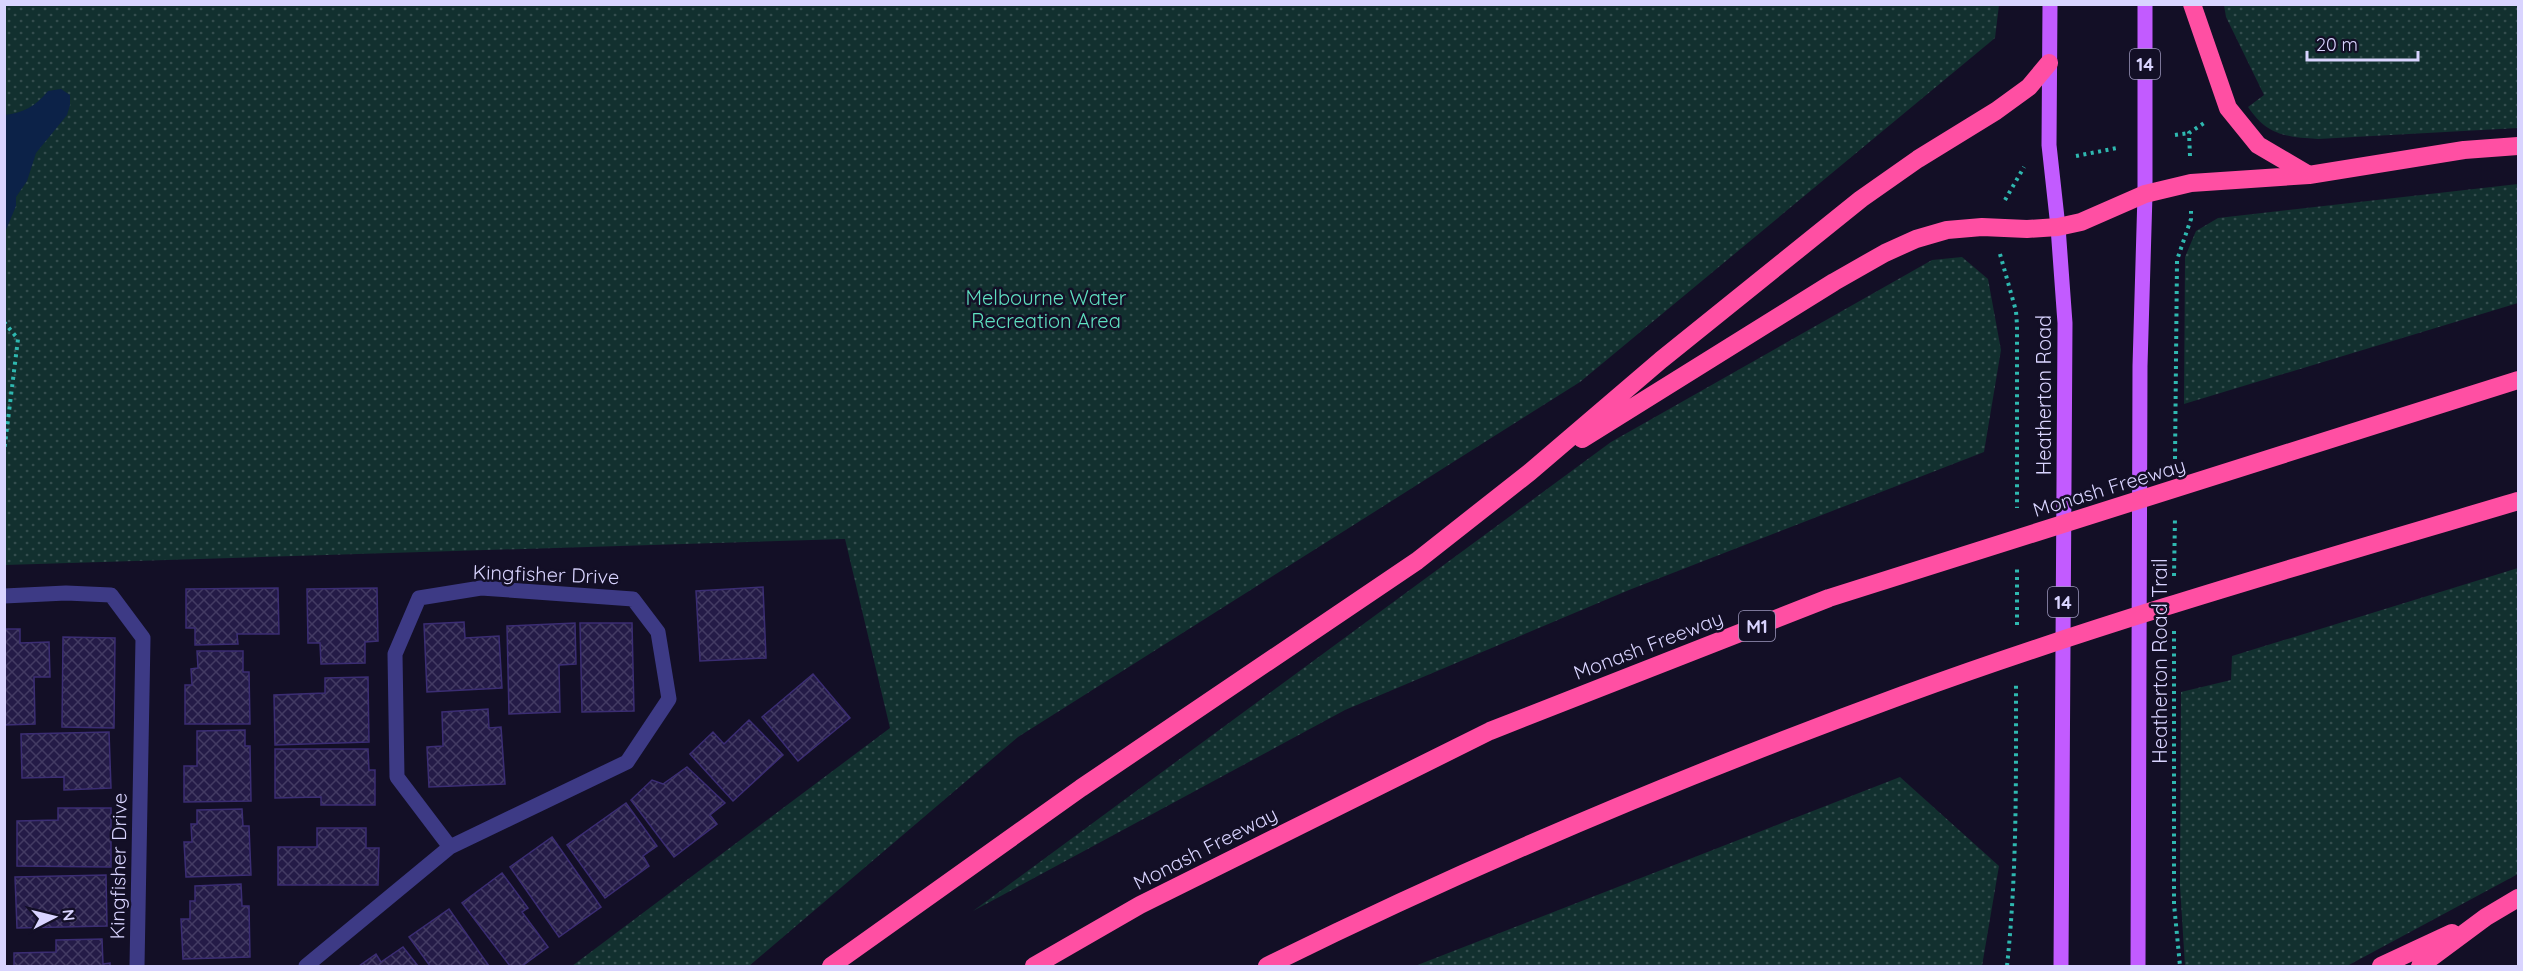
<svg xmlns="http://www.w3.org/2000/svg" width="2523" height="971" viewBox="0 0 2523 971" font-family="Quicksand,sans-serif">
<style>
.grass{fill:url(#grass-dots)}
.water{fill:#0c2248}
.building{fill:url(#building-cross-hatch);stroke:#3b2d73;stroke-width:1.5}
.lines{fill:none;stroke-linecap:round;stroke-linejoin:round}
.path{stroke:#2fb8b0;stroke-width:4;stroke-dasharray:3 4.5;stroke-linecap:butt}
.lane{stroke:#3d3a85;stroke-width:15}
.primary{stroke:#c25bff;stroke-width:15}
.highway{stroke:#ff4fa3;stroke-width:18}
.labels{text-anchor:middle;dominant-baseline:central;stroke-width:5;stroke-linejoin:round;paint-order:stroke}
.shield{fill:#130f26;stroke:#9e99be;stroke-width:1.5}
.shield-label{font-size:18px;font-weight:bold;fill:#d9d4ff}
.park-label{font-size:20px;fill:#5fe0c0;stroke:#130f26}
.street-label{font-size:20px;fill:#d9d4ff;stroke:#130f26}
</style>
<defs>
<pattern id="grass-dots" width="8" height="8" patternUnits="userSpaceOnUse" patternTransform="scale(1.5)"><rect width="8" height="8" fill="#12302f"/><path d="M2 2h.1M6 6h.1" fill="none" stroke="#344d4e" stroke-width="1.8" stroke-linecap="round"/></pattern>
<pattern id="building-cross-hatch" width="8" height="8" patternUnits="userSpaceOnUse" patternTransform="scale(1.5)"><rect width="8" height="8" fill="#241b47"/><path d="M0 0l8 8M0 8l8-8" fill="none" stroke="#433b63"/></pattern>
</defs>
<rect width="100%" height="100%" fill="#130f26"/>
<path class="grass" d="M4,5H1999L1995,38L1580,382L1018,737L749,966H572L890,728L845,539L5,565Z
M2224,5H2518V128L2318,139C2285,137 2267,135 2248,107L2264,95L2226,17Z
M2518,184V303L2184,404L2185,257L2196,231L2218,218Z
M1962,257L1988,279L2001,350L1984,452L1629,590L1345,710L973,911L1611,442L1932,260Z
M2518,568V874L2347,966H2185L2180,886L2181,692L2231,680L2232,656Z
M1900,777L1999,866L1982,966H1415Z"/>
<path class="water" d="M61,89L70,95V105L67,115L36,153L27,181L16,197V206L5,232V115C23,113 36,106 48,91Z"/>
<path class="building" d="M763,587L766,658L700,661L696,591Z
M278,588L279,634H237L238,644L195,645V628H186V589Z
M377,588L378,641L365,642V663L321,664L320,643H308L307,589Z
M464,622L465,638L499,636L502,688L427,692L424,624Z
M575,623L576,664L559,665L560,712L509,714L507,626Z
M580,623H632L634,711L582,712Z
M4,629H20V643L49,642L50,677H34L35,724L4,725Z
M63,637L115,638L114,728L62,727Z
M197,651H243V672H249L250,724H185V685H192L191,669L198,668Z
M813,674L850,718L798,761L762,717Z
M368,677L369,742L275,745L274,695L325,693V678Z
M488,709L489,728L501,727L505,784L429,787L427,747L443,746L442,712Z
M749,720L783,755L733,801L690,754L713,732L724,744Z
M245,730V746H250L251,801L184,802V766H197V731Z
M109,732L111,788L64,790V777L22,778L21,734Z
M275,749H368L369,770H375V805H321V797L275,798Z
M687,767L725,803L710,815L717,824L674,857L631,800L652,780L663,784Z
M626,803L657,846L643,856L649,866L605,898L567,845Z
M58,808H111V867L17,866V821L58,820Z
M242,809L243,826H249L251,875L186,877L184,842H192L191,824H197V810Z
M317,828H366V848H379L378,885H278V847H317Z
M552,837L601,907L559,937L510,867Z
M502,873L528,908L522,912L548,947L522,966H510L462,903Z
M106,875L107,926L17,928L15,877Z
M241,884L242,906H249L250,957L183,959L181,919H190V901H195V886Z
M449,909L489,966H430L409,937Z
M102,939L103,964L110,963V966H14V953L56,952V940Z
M403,947L418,966H359L376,954L381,962Z"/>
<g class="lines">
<path class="path" d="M2175,135L2189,133
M2076,156L2117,148
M2190,156L2189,133L2204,123
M2005,200L2024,167
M2000,254L2016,311L2017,325V508
M4,322L18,339L4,452
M2175,459L2177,260L2191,219V211
M2174,576L2175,517
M2017,625V567
M2174,631V904L2180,966
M2007,966C2017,873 2016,778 2016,684"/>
<path class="lane" d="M4,596L66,593L111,595L143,638L137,966
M306,966L450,847L627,762L669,699L658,632L633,599L481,588L419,598L395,654L397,777L450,847"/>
<path class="primary" d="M2050,4L2049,145L2058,227L2065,323L2061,966
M2138,966L2140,366L2145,194V4"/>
<path class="highway" d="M2192,4L2228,108L2258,145L2309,175
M1582,439L1834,282L1885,253L1916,239L1947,230L1982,227L2027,229L2058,227L2081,222L2145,194L2191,183L2309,175L2464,150L2518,146
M831,966L1081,788L1417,561L1530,472L1661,360L1861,199L1918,159L1996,111L2029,87L2049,63
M1034,966L1140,905L1490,731L1829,598L2518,380
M1267,966C1473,864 1688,774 1903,695C2105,621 2313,562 2518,501
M2381,966L2452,933
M2420,966L2486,917L2518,898"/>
</g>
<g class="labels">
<g class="shield">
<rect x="2130" y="49" width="30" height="30" rx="4.5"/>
<rect x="2048" y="587" width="30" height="30" rx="4.5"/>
<rect x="1739" y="611" width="36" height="30" rx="4.5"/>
</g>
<g class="shield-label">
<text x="2145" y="64">14</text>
<text x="2063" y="602">14</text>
<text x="1757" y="626">M1</text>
</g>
<g class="park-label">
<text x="1046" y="297">Melbourne Water<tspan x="1046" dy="23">Recreation Area</tspan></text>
</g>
<g class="street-label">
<text transform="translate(2043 395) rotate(-90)">Heatherton Road</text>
<text transform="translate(2109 487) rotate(-17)">Monash Freeway</text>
<text transform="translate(546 574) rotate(2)">Kingfisher Drive</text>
<text transform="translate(1648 645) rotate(-21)">Monash Freeway</text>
<text transform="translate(2159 661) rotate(-90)">Heatherton Road Trail</text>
<text transform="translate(1205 848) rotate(-27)">Monash Freeway</text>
<text transform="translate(118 866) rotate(-89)">Kingfisher Drive</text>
</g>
</g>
<rect width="2523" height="971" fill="none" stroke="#d9d4ff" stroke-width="12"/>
<g transform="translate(54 917) rotate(83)" stroke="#130f26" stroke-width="4.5" paint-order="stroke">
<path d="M0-4.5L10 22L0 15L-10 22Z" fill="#d9d4ff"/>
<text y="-9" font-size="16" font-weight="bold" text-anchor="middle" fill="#d9d4ff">N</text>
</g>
<path d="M2307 51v9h111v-9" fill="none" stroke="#d9d4ff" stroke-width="3"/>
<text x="2316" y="51" font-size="18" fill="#d9d4ff" stroke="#130f26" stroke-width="4.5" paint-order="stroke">20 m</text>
</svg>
